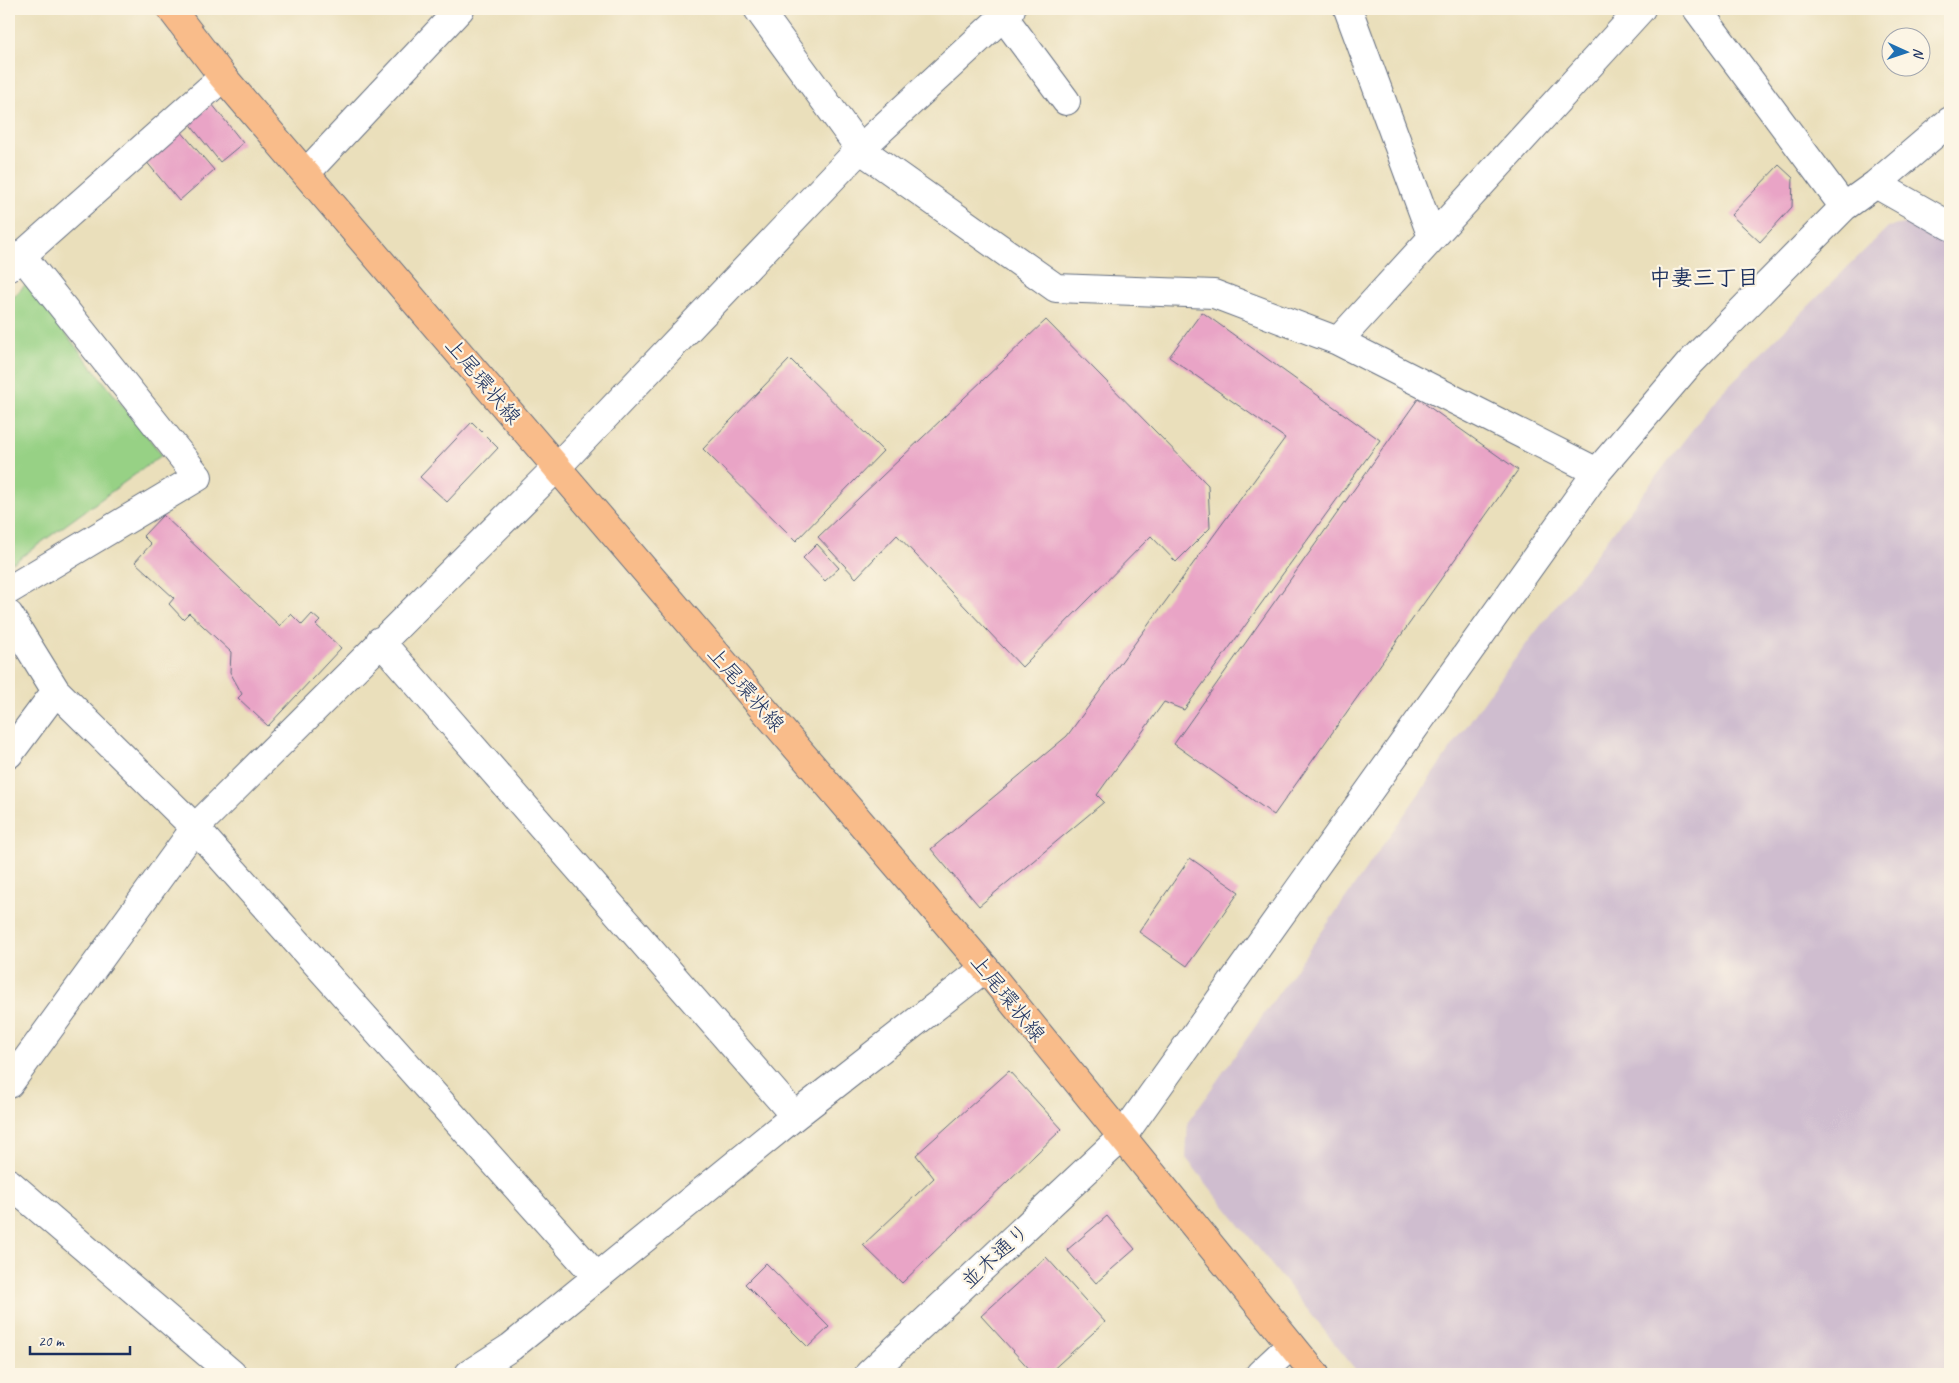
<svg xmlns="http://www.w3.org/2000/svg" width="1959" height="1383" viewBox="0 0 1959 1383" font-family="Caveat,'Klee One',sans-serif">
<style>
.industrial{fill:#cfbdcf}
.green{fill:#97d185;stroke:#598072}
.building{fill:#e9a4c6}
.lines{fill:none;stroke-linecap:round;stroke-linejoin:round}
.minor-casing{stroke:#636d7f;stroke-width:30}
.major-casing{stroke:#636d7f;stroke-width:30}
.minor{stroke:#fff;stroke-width:28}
.major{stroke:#f9bc8a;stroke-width:28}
.labels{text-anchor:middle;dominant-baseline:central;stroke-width:4.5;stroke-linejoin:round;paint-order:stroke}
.street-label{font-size:21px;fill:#1b2f5e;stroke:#fcf5e5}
.neighbourhood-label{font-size:22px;font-weight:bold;fill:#1b2f5e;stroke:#fcf5e5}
</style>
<rect width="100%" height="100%" fill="#fcf5e5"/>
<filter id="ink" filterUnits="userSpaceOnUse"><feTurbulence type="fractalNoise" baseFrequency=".02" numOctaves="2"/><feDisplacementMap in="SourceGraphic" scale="10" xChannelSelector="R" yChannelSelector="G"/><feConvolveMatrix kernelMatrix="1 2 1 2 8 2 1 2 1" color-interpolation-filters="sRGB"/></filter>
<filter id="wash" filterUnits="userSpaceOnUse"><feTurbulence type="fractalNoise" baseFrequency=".0096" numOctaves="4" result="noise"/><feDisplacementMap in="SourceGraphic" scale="20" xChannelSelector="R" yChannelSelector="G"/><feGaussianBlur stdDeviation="1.12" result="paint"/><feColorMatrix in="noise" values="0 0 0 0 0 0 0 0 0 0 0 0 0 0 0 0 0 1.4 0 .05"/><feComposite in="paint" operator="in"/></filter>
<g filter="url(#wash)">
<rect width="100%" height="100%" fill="#eadfbb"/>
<path class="industrial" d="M1913,222L1950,242V1374H1359L1186,1158L1188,1122L1501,677L1719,395L1888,227Z"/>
<path class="green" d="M26,284L162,455L13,563L9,557V302Z"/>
<g id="blocks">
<path class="building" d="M212,104L243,143L220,162L188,122Z
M180,130L214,170L179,201L145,160Z
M1779,165L1793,178L1792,207L1760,242L1731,215Z
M1202,312L1380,440L1184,710L1164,702L1097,795L1104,802L979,906L931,849L1067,736L1285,438L1169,357Z
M1046,320L1208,485L1210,528L1176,562L1151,536L1022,667L897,535L856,578L818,537Z
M790,359L883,451L796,541L703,449Z
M1418,399L1518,470L1274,815L1174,744Z
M472,422L498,448L447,502L420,477Z
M163,515L280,626L291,614L302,625L312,614L320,621L316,625L341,648L268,726L238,698L242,694L230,672L231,652L189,613L183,619L169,604L174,598L135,562L151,544L143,536Z
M817,544L839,568L825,581L803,558Z
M1190,858L1239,892L1187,966L1139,932Z
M1009,1071L1062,1129L902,1283L863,1245L934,1178L916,1155Z
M1107,1216L1135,1249L1096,1283L1067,1250Z
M1046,1257L1105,1322L1048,1374H1034L981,1316Z
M766,1263L829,1327L808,1347L745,1284Z"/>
</g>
</g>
<g filter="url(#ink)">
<use href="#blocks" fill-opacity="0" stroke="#636d7f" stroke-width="1"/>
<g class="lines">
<g class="minor-casing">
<path id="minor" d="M758,9L860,149L1056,288L1214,294L1338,341L1597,472
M1348,9L1432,237
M1697,9L1844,207
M1003,16L1066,101
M306,173L460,9
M1876,184L1950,226
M9,267L223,77
M1338,341L1641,9
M9,590L198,477L22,256
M9,615L56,691L195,828L597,1277
M380,641L795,1116
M9,754L56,691
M9,1084L195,828L556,468L860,149L1011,9
M9,1183L232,1374
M469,1374L511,1347L795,1116L985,968
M869,1374L1122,1137L1597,472L1690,363L1844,207L1876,184L1950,121
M1260,1374L1291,1345"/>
</g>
<g class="major-casing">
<path id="major" d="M171,9L223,77L985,968L1315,1374"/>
</g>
<use href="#minor" class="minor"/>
<use href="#major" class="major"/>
</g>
</g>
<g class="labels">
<g class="street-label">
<text transform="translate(483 381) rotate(50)">上尾環状線</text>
<text transform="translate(746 689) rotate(49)">上尾環状線</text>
<text transform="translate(1008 998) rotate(51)">上尾環状線</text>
<text transform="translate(995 1256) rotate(-43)">並木通り</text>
</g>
<g class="neighbourhood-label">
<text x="1704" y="278">中妻三丁目</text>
</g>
</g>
<rect width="1959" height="1383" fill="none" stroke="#fcf5e5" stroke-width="30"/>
<g transform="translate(1906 52) rotate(93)"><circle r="24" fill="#fcf5e5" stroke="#a2a6af"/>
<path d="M0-4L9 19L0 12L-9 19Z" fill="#1f6fb2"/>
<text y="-8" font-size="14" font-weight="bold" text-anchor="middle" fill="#1b2f5e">N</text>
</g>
<path d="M30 1346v8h100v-8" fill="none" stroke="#1b2f5e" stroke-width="2.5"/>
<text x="38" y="1346" font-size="15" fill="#1b2f5e" stroke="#fcf5e5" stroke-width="4" paint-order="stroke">20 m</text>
</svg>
